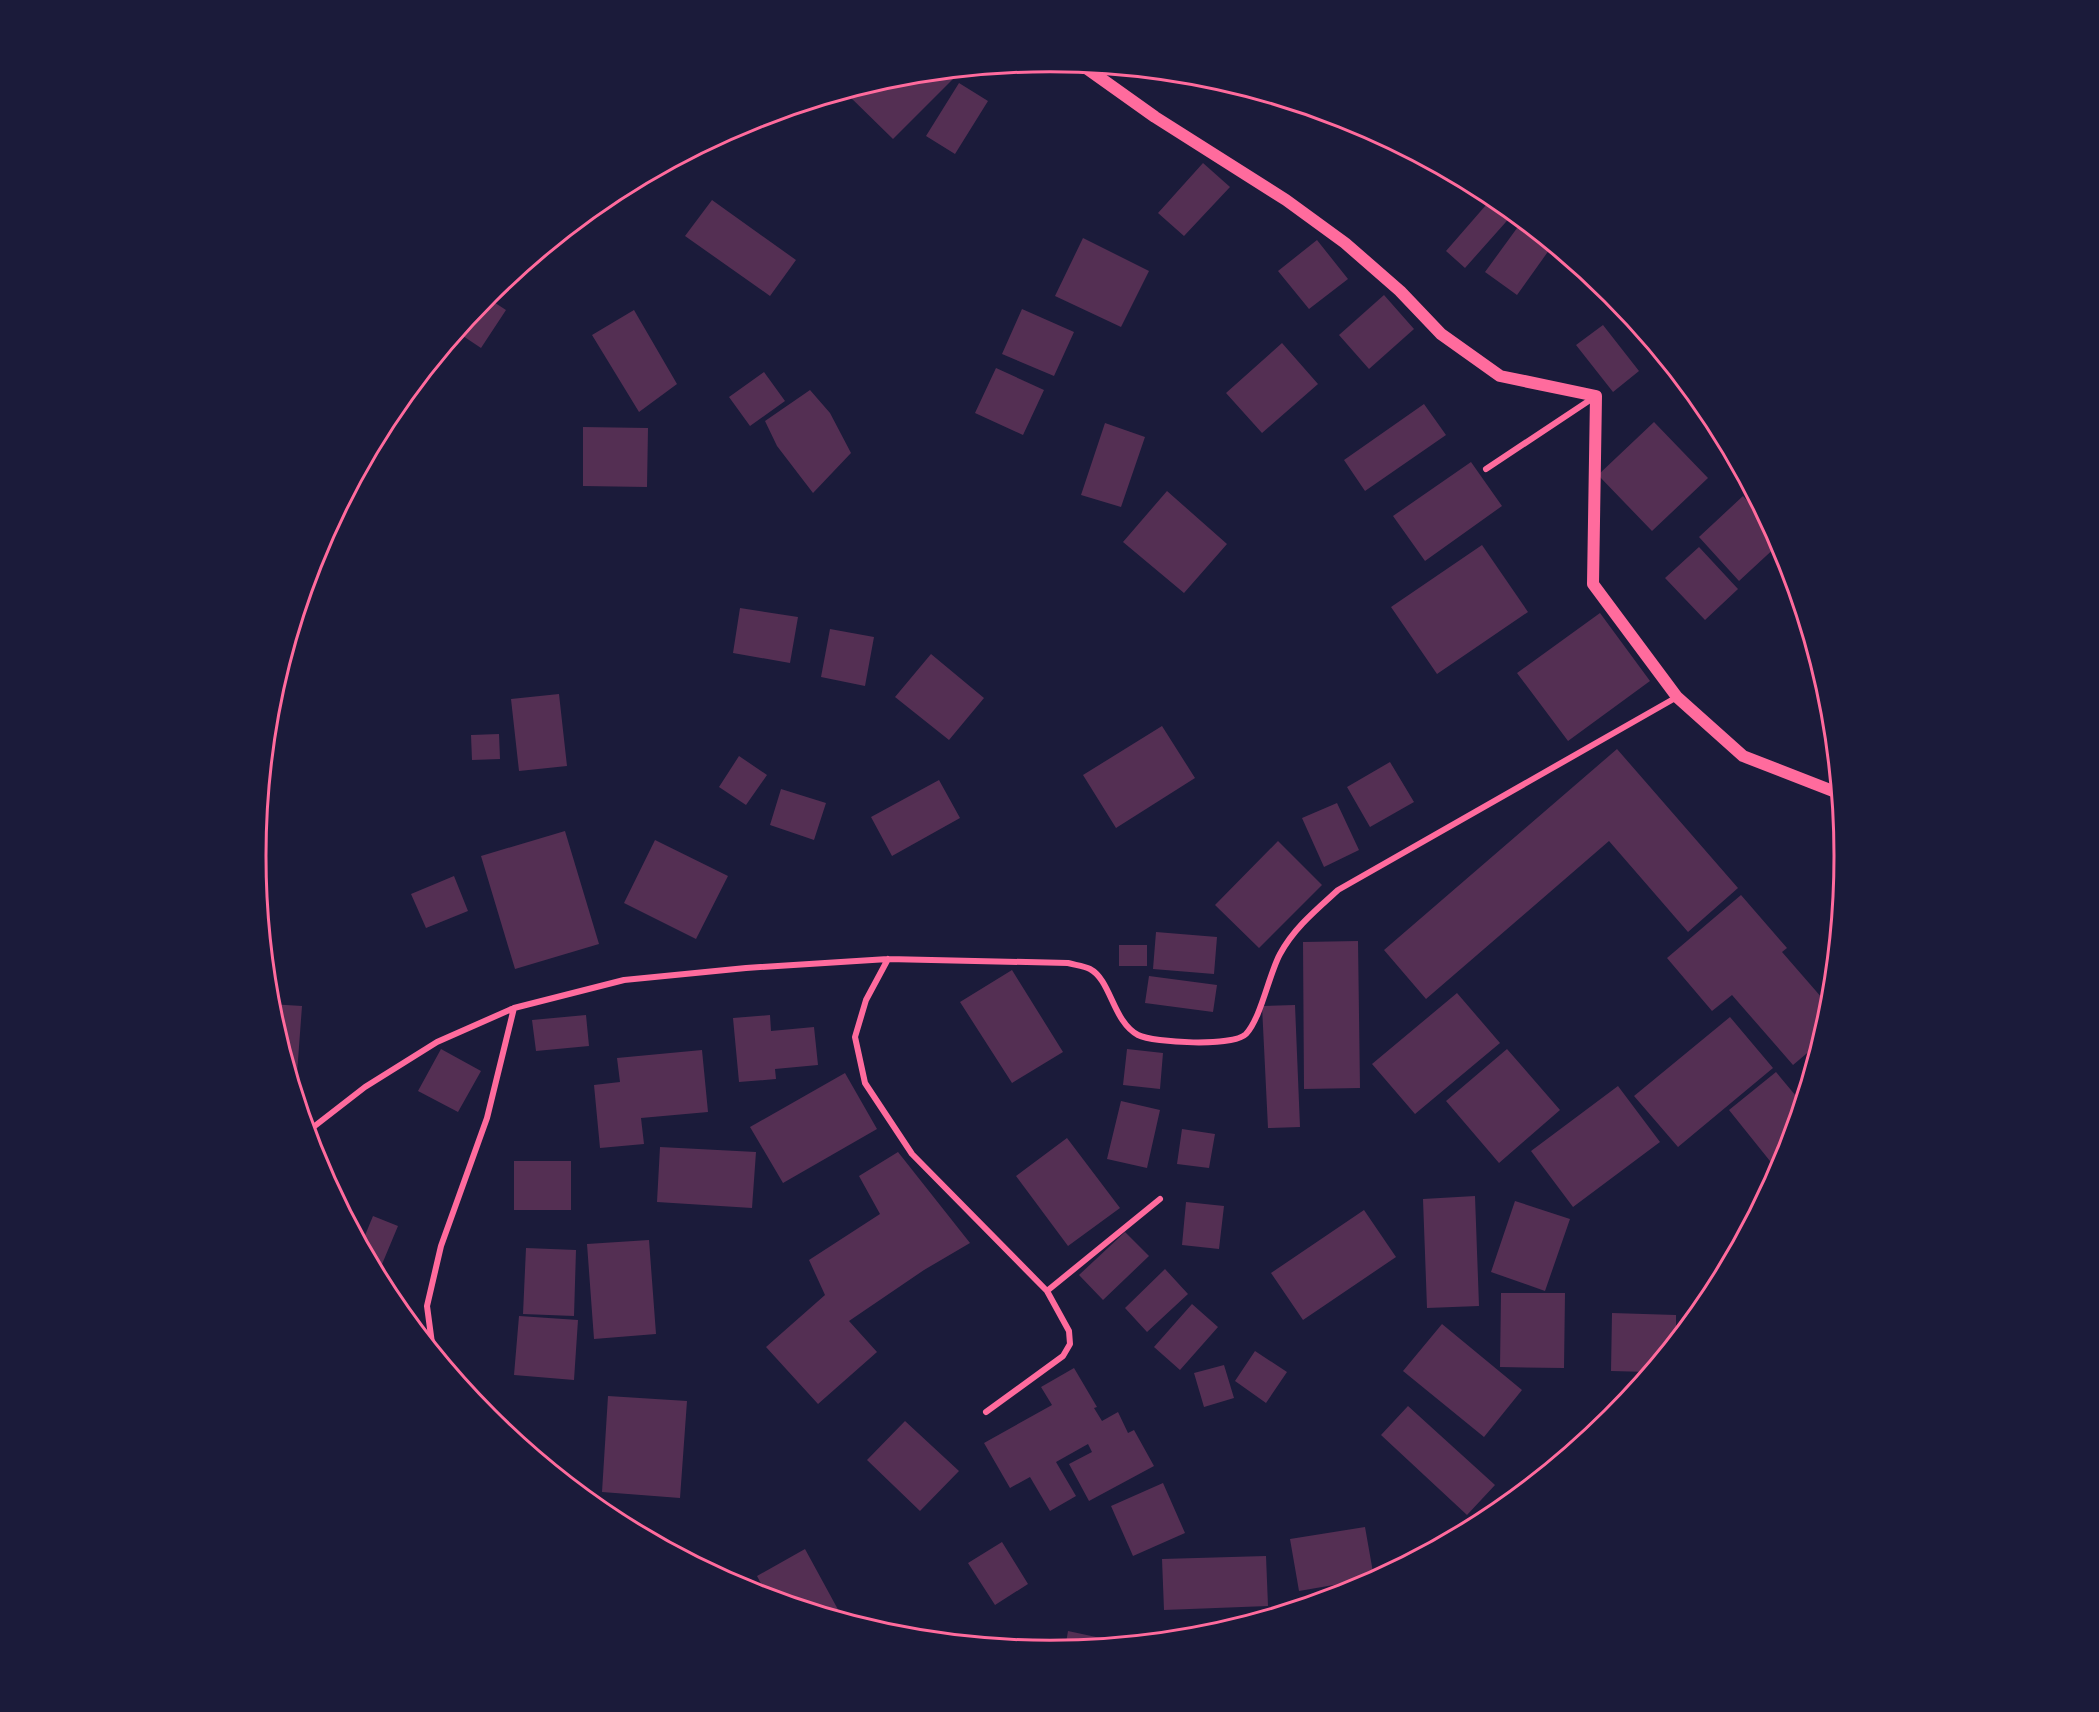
<svg xmlns="http://www.w3.org/2000/svg" width="2099" height="1712" viewBox="0 0 2099 1712" font-family="Poppins,sans-serif">
<style>
.building{fill:#542f53}
.lines{fill:none;stroke-linecap:round;stroke-linejoin:round}
.minor{stroke:#ff6b9d;stroke-width:6}
.secondary{stroke:#ff6b9d;stroke-width:12}
.rim{fill:none;stroke:#ff6b9d;stroke-width:3}
</style>
<rect width="100%" height="100%" fill="#1b1b3a"/>
<path class="building" d="M962,70L893,139L845,92L895,77Z
M959,83L988,101L955,154L926,136Z
M1203,163L1230,187L1184,236L1158,213Z
M1493,197L1513,214L1465,268L1446,251Z
M712,200L796,260L770,296L685,236Z
M1520,224L1552,246L1517,295L1485,272Z
M1083,238L1149,271L1121,327L1055,296Z
M1317,240L1348,279L1309,309L1278,271Z
M1384,295L1414,329L1369,369L1339,335Z
M486,297L506,310L481,348L457,332Z
M1022,309L1074,332L1054,376L1002,354Z
M634,310L677,384L639,412L592,335Z
M1603,325L1639,371L1613,392L1576,345Z
M1282,343L1318,384L1262,433L1226,393Z
M996,368L1044,390L1023,435L975,413Z
M764,372L785,401L750,426L729,397Z
M810,390L830,413L851,453L813,493L777,446L765,421Z
M1424,404L1446,435L1365,491L1344,460Z
M1654,422L1708,478L1652,531L1598,475Z
M1105,423L1145,437L1121,507L1081,495Z
M583,427L648,428L647,487L583,486Z
M1471,462L1502,506L1425,561L1393,516Z
M1167,491L1227,544L1184,593L1123,542Z
M1743,496L1768,524L1779,544L1739,581L1699,537Z
M1482,545L1528,612L1437,674L1391,607Z
M1699,547L1738,589L1705,620L1665,578Z
M740,608L798,617L790,663L733,653Z
M1600,613L1650,681L1568,741L1517,673Z
M830,629L874,637L865,686L821,677Z
M931,654L984,698L949,740L895,697Z
M559,694L567,766L519,771L511,699Z
M1162,726L1195,778L1116,828L1083,775Z
M499,734L500,759L472,760L471,735Z
M1617,749L1738,888L1688,932L1609,841L1426,999L1384,950Z
M739,756L767,775L746,805L719,787Z
M1390,762L1414,802L1370,827L1347,787Z
M939,780L960,818L892,856L871,817Z
M781,789L826,803L814,840L770,825Z
M1337,803L1359,850L1324,867L1302,818Z
M565,831L599,944L515,969L481,856Z
M655,840L728,876L696,939L624,903Z
M1278,841L1322,885L1259,948L1215,905Z
M454,876L468,911L426,928L411,894Z
M1741,895L1787,948L1782,952L1829,1006L1819,1043L1793,1065L1732,995L1712,1011L1667,958Z
M1156,932L1217,937L1214,974L1153,969Z
M1358,941L1360,1088L1304,1089L1303,942Z
M1119,945H1147V966H1119Z
M1012,970L1063,1052L1012,1083L960,1002Z
M1149,976L1217,985L1213,1012L1145,1003Z
M1457,993L1500,1043L1415,1114L1372,1064Z
M270,1004L302,1006L296,1087H293Z
M1295,1005L1300,1127L1268,1128L1262,1006Z
M586,1015L589,1046L536,1051L532,1020Z
M770,1015L771,1031L814,1027L818,1065L775,1069L776,1079L739,1082L733,1018Z
M1730,1017L1773,1068L1678,1147L1634,1096Z
M441,1049L481,1071L458,1112L418,1091Z
M1127,1049L1163,1053L1160,1089L1123,1085Z
M1507,1049L1560,1110L1499,1163L1446,1101Z
M702,1050L708,1112L641,1118L644,1144L600,1148L594,1085L620,1082L617,1058Z
M1776,1072L1801,1102L1778,1171L1729,1110Z
M845,1073L877,1129L783,1183L750,1127Z
M1809,1077L1805,1089L1800,1084Z
M1618,1086L1660,1142L1573,1207L1531,1151Z
M1121,1101L1160,1110L1147,1168L1107,1159Z
M1182,1129L1215,1134L1209,1168L1177,1164Z
M1067,1138L1120,1208L1068,1246L1016,1176Z
M660,1147L756,1152L752,1208L657,1202Z
M898,1152L970,1243L924,1270L849,1321L877,1352L818,1404L766,1347L825,1295L809,1260L880,1214L859,1176Z
M514,1161H571V1210H514Z
M1475,1196L1479,1306L1427,1308L1423,1199Z
M1515,1201L1570,1219L1545,1291L1491,1272Z
M1186,1202L1224,1206L1219,1249L1182,1245Z
M1364,1210L1396,1257L1303,1320L1271,1273Z
M373,1216L398,1226L380,1269L372,1266L361,1245Z
M1125,1232L1149,1256L1103,1300L1079,1275Z
M649,1240L656,1334L594,1339L587,1244Z
M526,1248L576,1250L574,1316L523,1314Z
M1165,1269L1188,1294L1147,1332L1125,1308Z
M1501,1293H1565L1564,1368L1500,1367Z
M1192,1304L1218,1327L1180,1370L1154,1347Z
M1612,1313L1676,1315V1339L1649,1372L1611,1371Z
M519,1316L578,1320L574,1380L514,1375Z
M1442,1324L1522,1390L1484,1437L1403,1371Z
M1255,1351L1287,1372L1266,1403L1235,1381Z
M1224,1365L1234,1398L1204,1407L1194,1373Z
M1074,1368L1097,1407L1094,1408L1102,1421L1118,1412L1128,1433L1134,1430L1154,1466L1089,1501L1069,1464L1092,1452L1088,1444L1056,1462L1076,1496L1050,1511L1030,1477L1010,1488L984,1443L1052,1405L1041,1387Z
M608,1396L687,1401L680,1498L602,1492Z
M1408,1406L1495,1485L1467,1515L1381,1435Z
M905,1421L959,1471L920,1511L867,1460Z
M1163,1483L1185,1533L1133,1556L1111,1506Z
M1365,1527L1374,1578L1299,1591L1290,1539Z
M1002,1542L1028,1584L995,1605L968,1563Z
M805,1549L841,1615L837,1618L768,1597L757,1576Z
M1266,1556L1268,1606L1164,1610L1162,1559Z
M1068,1631L1124,1643L1065,1649Z"/>
<g class="lines">
<path class="minor" d="M1486,469L1596,396
M888,959L866,1000L855,1037L865,1083L912,1154L1047,1291L1069,1331L1070,1344L1063,1356L986,1412
M307,1132L365,1087L437,1042L514,1008L624,980L746,968L888,959L1068,963C1075,965 1084,966 1090,969C1111,980 1113,1022 1138,1035C1154,1043 1233,1047 1246,1034C1261,1018 1269,974 1280,954C1294,928 1316,910 1338,890L1677,697
M1047,1291L1160,1199
M433,1351L427,1306L441,1246L487,1118L514,1008"/>
<path class="secondary" d="M1082,65L1155,117L1286,200L1345,243L1400,291L1441,334L1500,376L1596,396L1593,584L1677,697L1743,756L1838,793"/>
</g>
<path d="M0 0H2099V1712H0ZM266 856a784 784 0 1 1 1568 0a784 784 0 1 1-1568 0Z" fill="#1b1b3a" fill-rule="evenodd"/>
<path class="rim" d="M266 856a784 784 0 1 1 1568 0a784 784 0 1 1-1568 0Z"/>
</svg>
